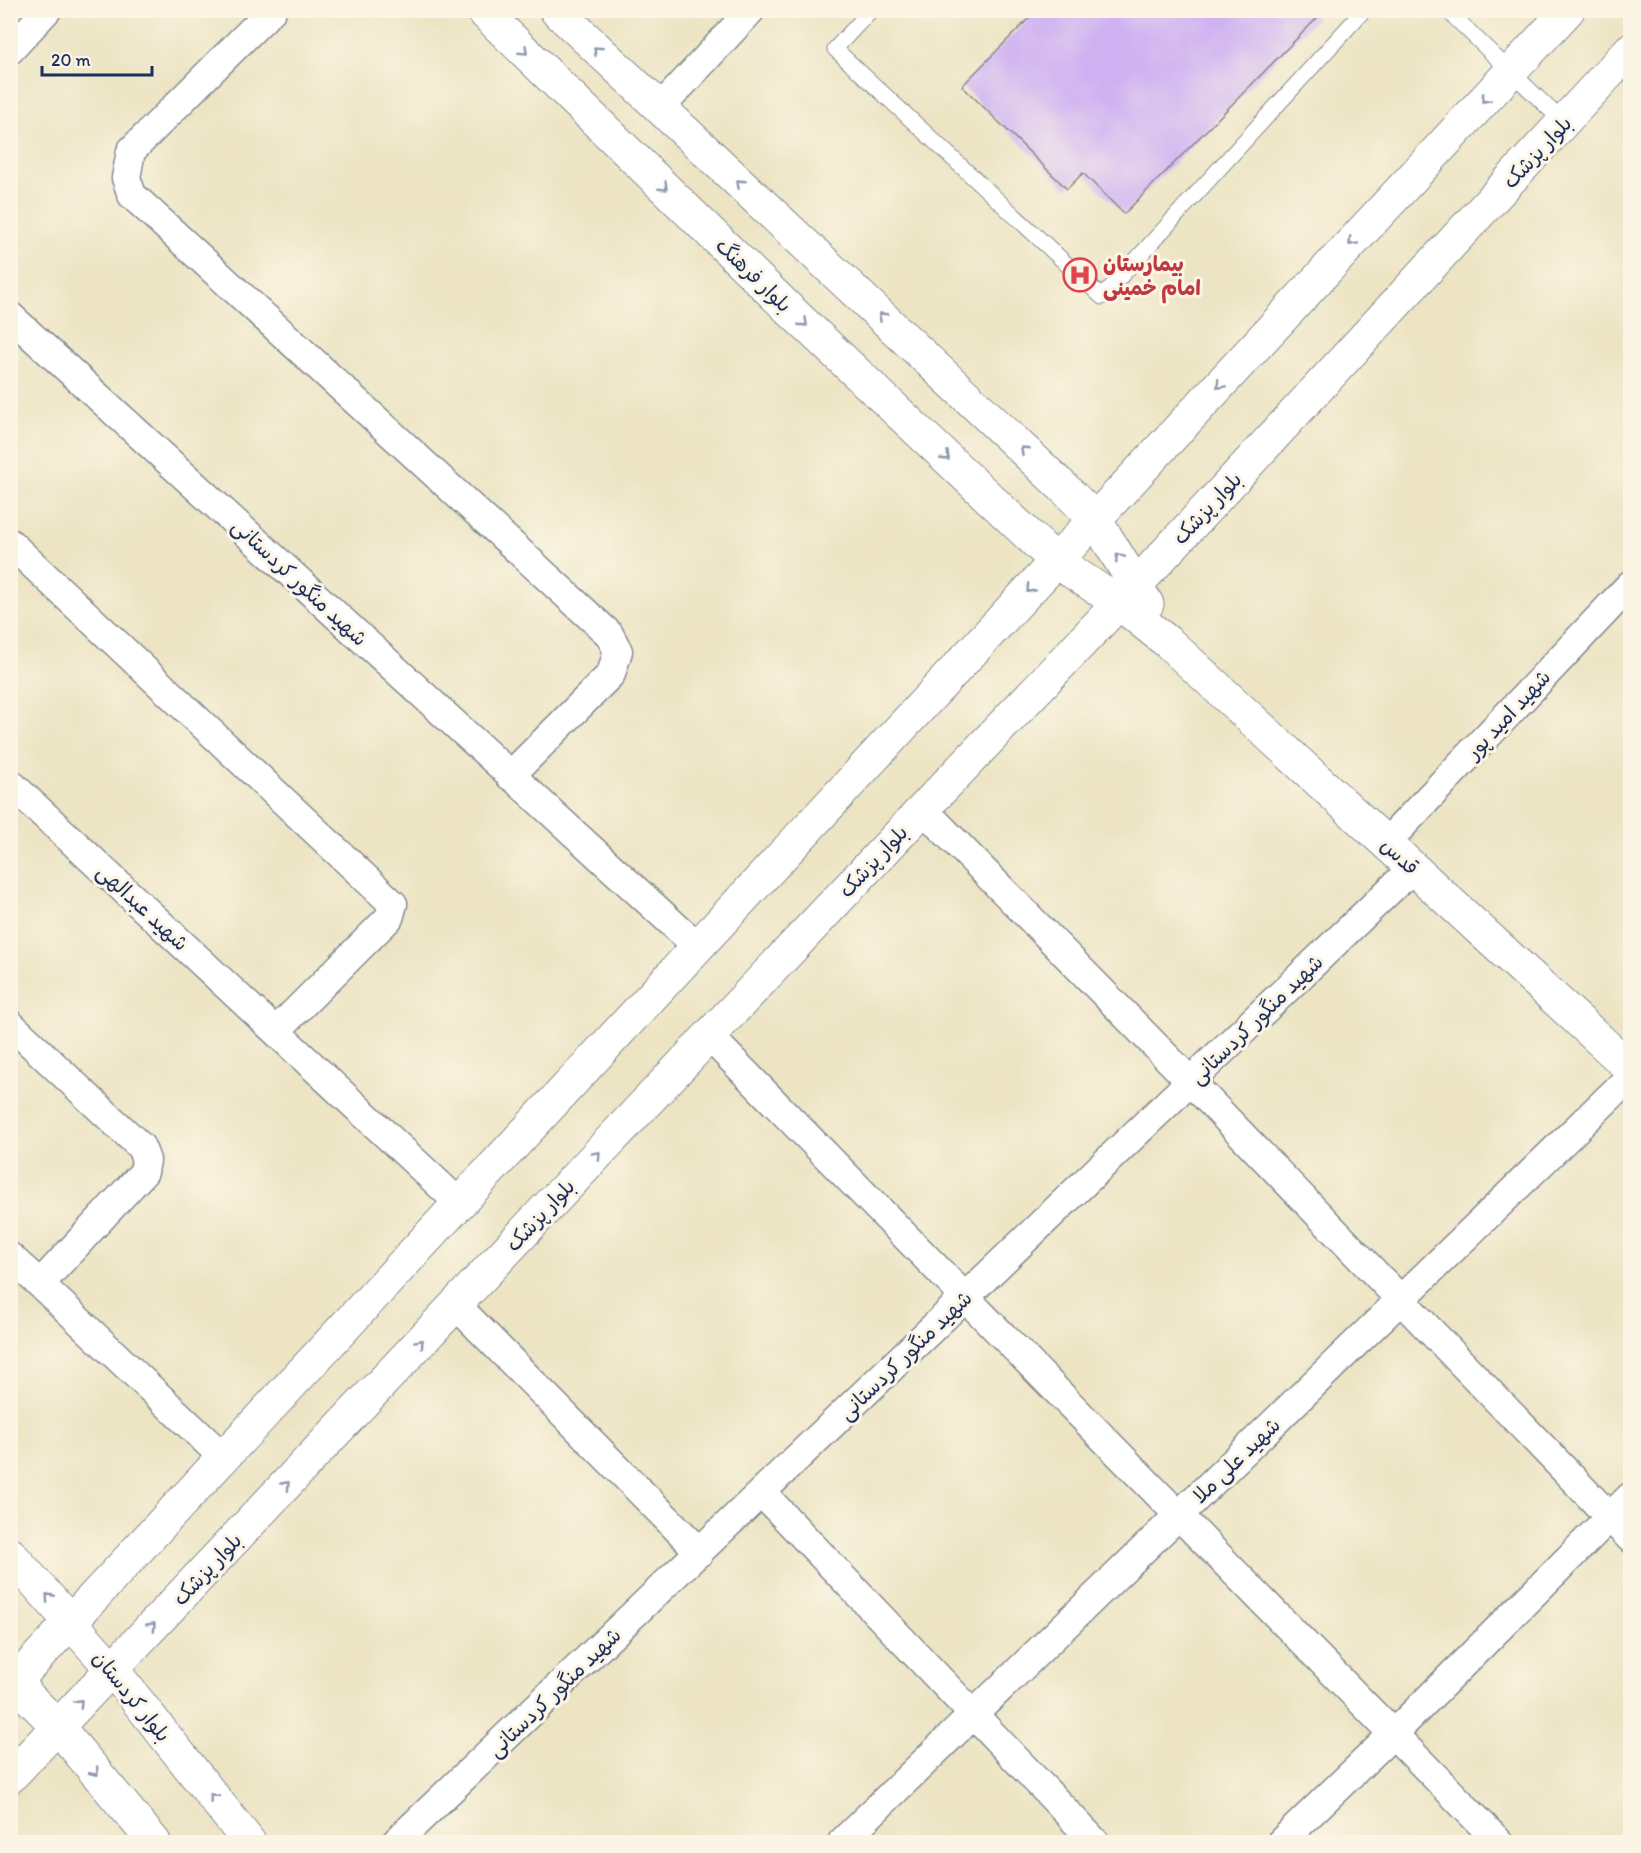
<svg xmlns="http://www.w3.org/2000/svg" width="1641" height="1853" viewBox="0 0 1641 1853" font-family="Itim,'Playpen Sans Arabic',sans-serif">
<style>
.building{fill:#cfb1f2}
.lines{fill:none;stroke-linecap:round;stroke-linejoin:round}
.lane-casing{stroke:#848a90;stroke-width:17}
.street-casing{stroke:#848a90;stroke-width:31}
.secondary-casing{stroke:#848a90;stroke-width:35}
.primary-casing{stroke:#848a90;stroke-width:35}
.lane{stroke:#fff;stroke-width:15}
.street{stroke:#fff;stroke-width:28}
.secondary{stroke:#fff;stroke-width:33}
.primary{stroke:#fff;stroke-width:33}
.oneway{stroke:#8d97ae}
.labels{text-anchor:middle;dominant-baseline:central;stroke-width:6;stroke-linejoin:round;paint-order:stroke}
.street-label{font-size:21px;fill:#1b2f5e;stroke:#fcf5e5}
.health-label{font-size:21px;font-weight:bold;fill:#be3a42;stroke:#fcf5e5;text-anchor:start}
</style>
<rect width="100%" height="100%" fill="#fcf5e5"/>
<filter id="ink" filterUnits="userSpaceOnUse"><feTurbulence type="fractalNoise" baseFrequency=".0167" numOctaves="2"/><feDisplacementMap in="SourceGraphic" scale="12" xChannelSelector="R" yChannelSelector="G"/><feConvolveMatrix kernelMatrix="1 2 1 2 8 2 1 2 1" color-interpolation-filters="sRGB"/></filter>
<filter id="wash" filterUnits="userSpaceOnUse"><feTurbulence type="fractalNoise" baseFrequency=".008" numOctaves="4" result="noise"/><feDisplacementMap in="SourceGraphic" scale="24" xChannelSelector="R" yChannelSelector="G"/><feGaussianBlur stdDeviation="1.35" result="paint"/><feColorMatrix in="noise" values="0 0 0 0 0 0 0 0 0 0 0 0 0 0 0 0 0 1.4 0 .05"/><feComposite in="paint" operator="in"/></filter>
<g filter="url(#wash)">
<rect width="100%" height="100%" fill="#ece4c3"/>
<g id="blocks">
<path class="building" d="M1037,10H1309L1317,18L1124,214L1083,173L1067,189L962,86Z"/>
</g>
</g>
<g filter="url(#ink)">
<use href="#blocks" fill-opacity="0" stroke="#848a90" stroke-width="1.5"/>
<g class="lines">
<g class="lane-casing">
<path id="lane" d="M871,10L835,49L1102,297L1364,10
M1447,10L1564,123"/>
</g>
<g class="street-casing">
<path id="street" d="M272,10L131,151L126,178L132,195L609,634L618,651L611,674L510,776
M10,50L47,10
M660,108L751,10
M10,316L698,947
M10,543L393,904L389,918L276,1031
M10,783L459,1203
M923,809L1191,1082L1630,1538
M1386,843L1630,585
M10,1024L141,1147L146,1160L144,1172L40,1284L10,1257
M709,1036L1499,1842
M40,1284L224,1458
M456,1305L700,1552
M762,1493L1095,1842
M396,1842L1413,868
M842,1842L1630,1077
M1281,1842L1393,1734L1630,1497"/>
</g>
<g class="secondary-casing">
<path id="secondary" d="M482,10L791,311L1056,561L1119,603L1170,644L1630,1068
M556,10L1066,490L1095,519L1147,604
M10,1687L1568,10
M10,1777L923,809L1136,585L1630,50"/>
</g>
<g class="primary-casing">
<path id="primary" d="M10,1554L112,1669L249,1842
M10,1678L58,1727L154,1842"/>
</g>
<use href="#lane" class="lane"/>
<use href="#street" class="street"/>
<use href="#secondary" class="secondary"/>
<use href="#primary" class="primary"/>
</g>
<defs><path id="oneway-chevron" d="M-2-3.5L2.5 0L-2 3.5" fill="none" stroke-width="1.6" stroke-linecap="round" stroke-linejoin="round" transform="scale(1.5)"/></defs>
<g class="oneway">
<use href="#oneway-chevron" transform="translate(597 50) rotate(-137)"/>
<use href="#oneway-chevron" transform="translate(524 51) rotate(44)"/>
<use href="#oneway-chevron" transform="translate(1485 99) rotate(133)"/>
<use href="#oneway-chevron" transform="translate(740 183) rotate(-137)"/>
<use href="#oneway-chevron" transform="translate(664 187) rotate(44)"/>
<use href="#oneway-chevron" transform="translate(1352 242) rotate(133)"/>
<use href="#oneway-chevron" transform="translate(882 316) rotate(-137)"/>
<use href="#oneway-chevron" transform="translate(804 323) rotate(43)"/>
<use href="#oneway-chevron" transform="translate(1220 385) rotate(133)"/>
<use href="#oneway-chevron" transform="translate(1024 450) rotate(-137)"/>
<use href="#oneway-chevron" transform="translate(946 457) rotate(43)"/>
<use href="#oneway-chevron" transform="translate(1119 557) rotate(-122)"/>
<use href="#oneway-chevron" transform="translate(1030 589) rotate(133)"/>
<use href="#oneway-chevron" transform="translate(597 1155) rotate(-47)"/>
<use href="#oneway-chevron" transform="translate(420 1343) rotate(-47)"/>
<use href="#oneway-chevron" transform="translate(286 1485) rotate(-47)"/>
<use href="#oneway-chevron" transform="translate(49 1597) rotate(-132)"/>
<use href="#oneway-chevron" transform="translate(152 1626) rotate(-47)"/>
<use href="#oneway-chevron" transform="translate(79 1703) rotate(-47)"/>
<use href="#oneway-chevron" transform="translate(95 1772) rotate(50)"/>
<use href="#oneway-chevron" transform="translate(213 1797) rotate(-128)"/>
</g>
</g>
<defs>
<g id="hospital-ring" transform="scale(1.725)"><circle r="9.5" fill="#fcf5e5" stroke="#e0444e" stroke-width="1.5"/><path d="M-5-5h3v3.5h4V-5h3V5h-3V1.5h-4V5h-3Z" fill="#e0444e"/></g>
</defs>
<g fill-rule="evenodd">
<use href="#hospital-ring" x="1080" y="275"/>
</g>
<g class="labels">
<g class="street-label">
<text transform="translate(1537 152) rotate(-47)">بلوار پزشک</text>
<text transform="translate(754 275) rotate(44)">بلوار فرهنگ</text>
<text transform="translate(1207 508) rotate(-47)">بلوار پزشک</text>
<text transform="translate(300 582) rotate(43)">شهید منگور کردستانی</text>
<text transform="translate(1508 714) rotate(-47)">شهید امید پور</text>
<text transform="translate(1400 856) rotate(43)">قدس</text>
<text transform="translate(873 861) rotate(-47)">بلوار پزشک</text>
<text transform="translate(143 907) rotate(43)">شهید عبدالهی</text>
<text transform="translate(1256 1019) rotate(-44)">شهید منگور کردستانی</text>
<text transform="translate(540 1215) rotate(-47)">بلوار پزشک</text>
<text transform="translate(905 1355) rotate(-44)">شهید منگور کردستانی</text>
<text transform="translate(1236 1460) rotate(-44)">شهید علی ملا</text>
<text transform="translate(207 1569) rotate(-47)">بلوار پزشک</text>
<text transform="translate(554 1692) rotate(-44)">شهید منگور کردستانی</text>
<text transform="translate(132 1696) rotate(51)">بلوار کردستان</text>
</g>
<g class="health-label">
<text x="1103" y="263">بیمارستان<tspan x="1103" dy="24">امام خمینی</tspan></text>
</g>
</g>
<rect width="1641" height="1853" fill="none" stroke="#fcf5e5" stroke-width="36"/>
<path d="M42 66v9h110v-9" fill="none" stroke="#1b2f5e" stroke-width="3"/>
<text x="51" y="66" font-size="18" fill="#1b2f5e" stroke="#fcf5e5" stroke-width="4.5" paint-order="stroke">20 m</text>
</svg>
